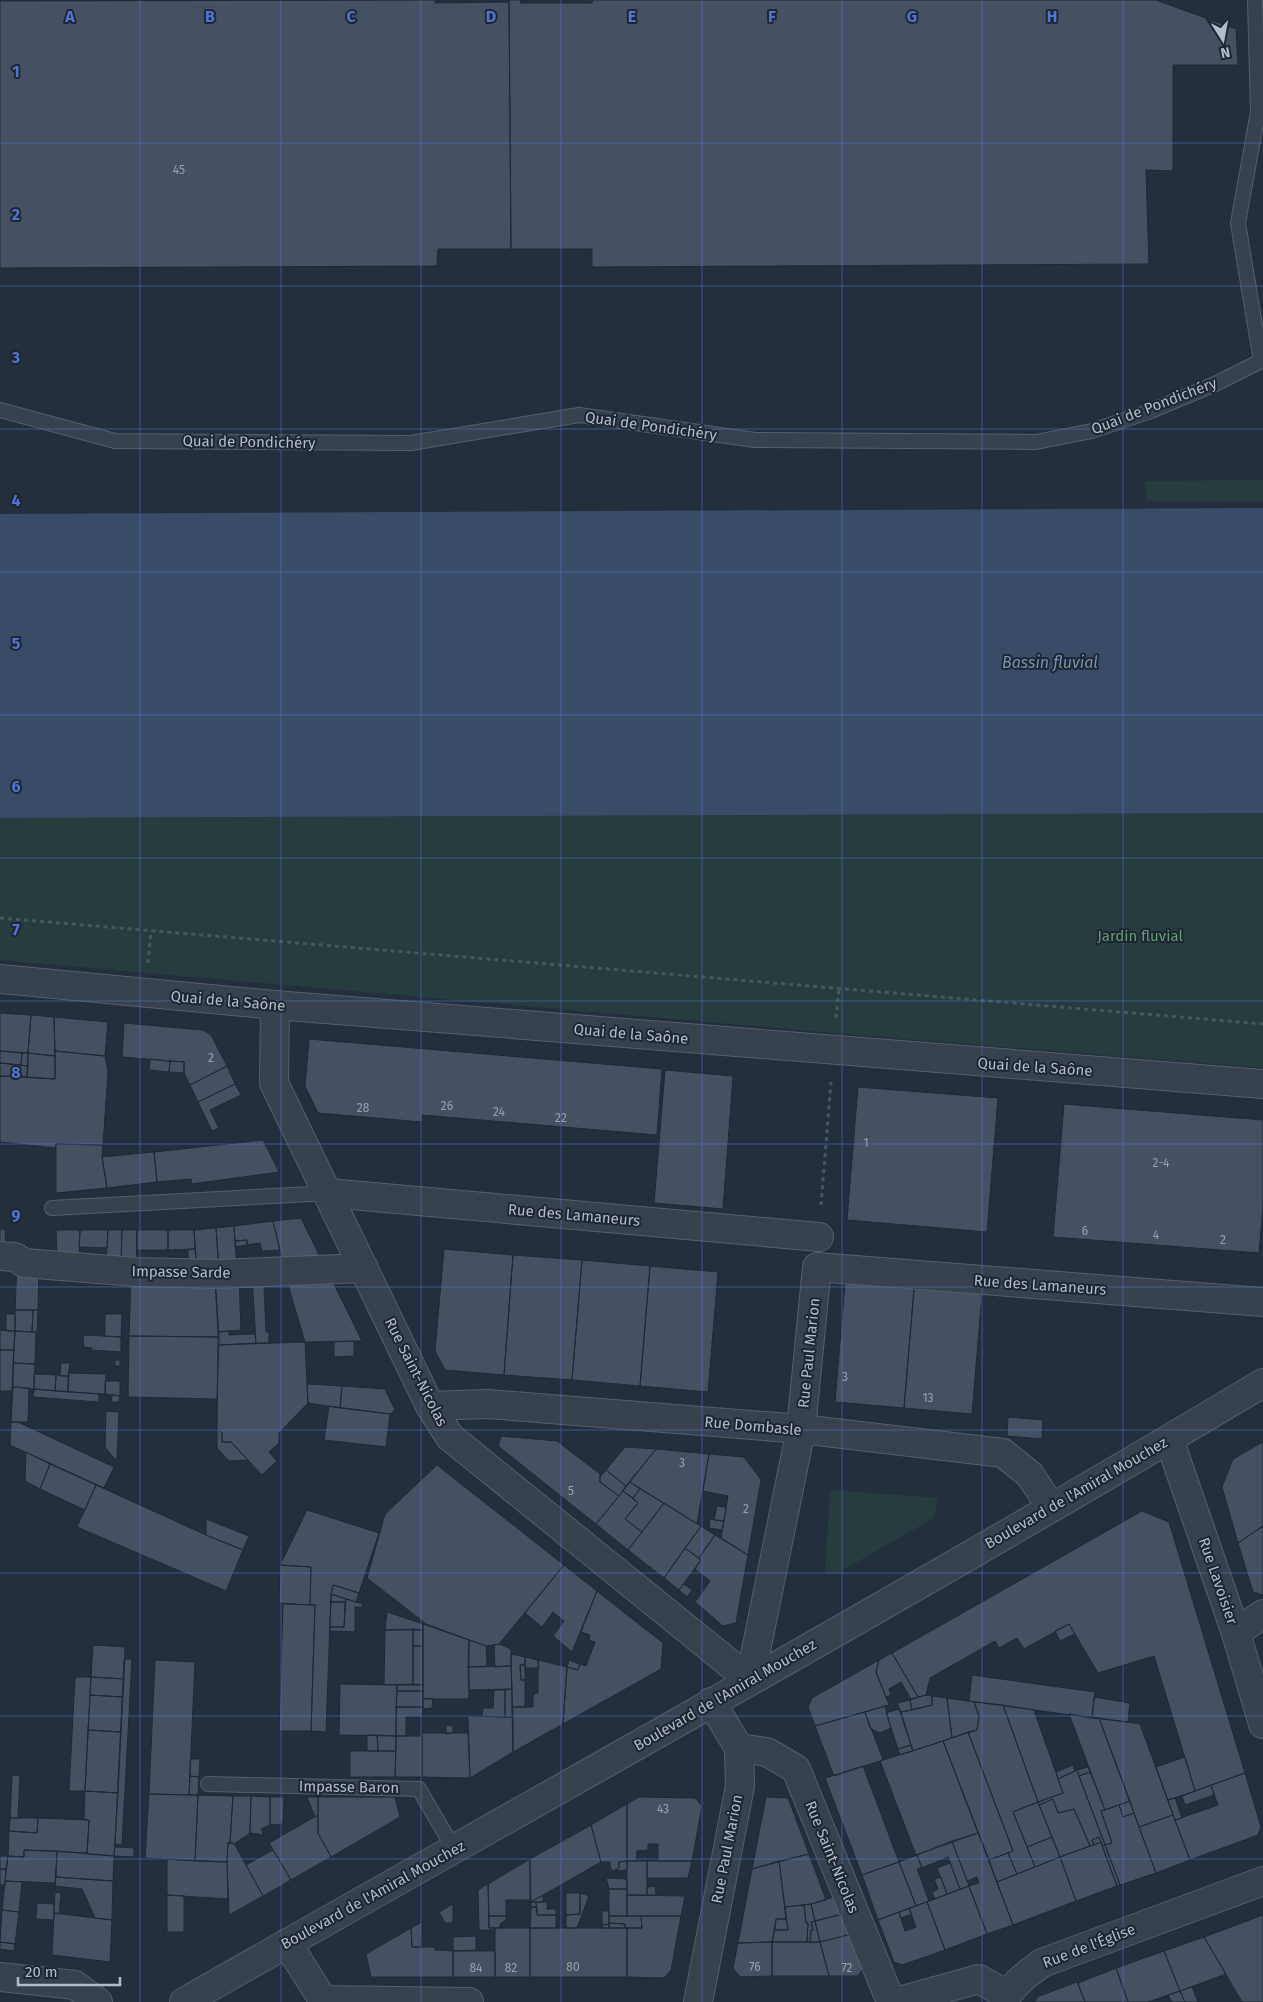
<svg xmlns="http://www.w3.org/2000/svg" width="1263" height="2002" viewBox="0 0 1263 2002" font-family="'Fira Sans',sans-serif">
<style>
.green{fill:#263c3f}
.water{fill:#394c67}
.building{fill:#455162;stroke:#1f2835}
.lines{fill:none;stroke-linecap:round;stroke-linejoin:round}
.lane-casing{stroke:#565f6c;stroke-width:16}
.street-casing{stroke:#565f6c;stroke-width:30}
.path{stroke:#44595c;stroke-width:3;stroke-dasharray:4 4;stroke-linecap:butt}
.lane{stroke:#38414e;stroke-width:14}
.street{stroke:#38414e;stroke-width:28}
.grid{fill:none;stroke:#5274d3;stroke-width:1;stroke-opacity:0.55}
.labels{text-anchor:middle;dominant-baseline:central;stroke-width:4;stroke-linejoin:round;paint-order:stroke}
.number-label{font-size:12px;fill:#98a1af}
.street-label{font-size:15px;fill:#b4bcc9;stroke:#1d2633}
.park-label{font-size:15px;fill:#6b9a76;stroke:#1d2633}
.water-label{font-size:16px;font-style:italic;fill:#7c92b1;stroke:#1d2633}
.grid-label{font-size:16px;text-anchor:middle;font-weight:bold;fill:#5274d3;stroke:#1d2633;stroke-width:4;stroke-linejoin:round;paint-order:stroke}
</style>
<rect width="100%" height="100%" fill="#242f3e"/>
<path class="green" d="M1263,480V501H1147L1145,481Z
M1263,813V1068L866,1036L0,960V818Z
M830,1490L938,1498L934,1518L836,1574L825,1573Z"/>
<path class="water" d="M1263,508V813L0,818V514Z"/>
<path class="building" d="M435,0V3L509,2L511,249H438L437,266L0,268V1Z
M509,0H521L520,3H592L593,0H1156L1236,29L1238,65H1173V171L1146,170L1149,264L592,267V249H511Z
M0,1013L31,1015L28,1053L0,1051Z
M31,1015L54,1017L55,1056L28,1053Z
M54,1017L108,1022L105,1056L55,1051Z
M124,1023L203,1030L211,1035L227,1066L190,1085L184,1073V1062L122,1057Z
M309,1039L662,1069L657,1135L422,1115V1122L318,1113L305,1086Z
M0,1051L22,1053L21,1065L0,1063Z
M55,1051L105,1056L108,1072L103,1145L56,1144L55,1148L0,1142V1076L55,1079Z
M22,1053H28V1066L21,1065Z
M28,1053L55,1056V1079L27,1077Z
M150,1059L170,1061L169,1072L149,1070Z
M170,1061L184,1062V1073L169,1072Z
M0,1063L28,1066L27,1077L0,1076Z
M227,1066L235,1084L198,1102L190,1085Z
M665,1070L733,1076L723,1209L654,1203Z
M235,1084L241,1095L210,1110L219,1128L212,1131L198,1102Z
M858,1087L998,1098L987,1232L847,1220Z
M1064,1104L1263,1120V1206L1259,1253L1053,1237Z
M263,1140L279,1172L192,1184L191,1179L157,1182L154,1152Z
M56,1144L103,1145L102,1157L107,1188L56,1193Z
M154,1152L157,1182L107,1188L102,1157Z
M301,1218L325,1267L282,1260L273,1221Z
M273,1221L280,1250L262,1251L260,1243L247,1245V1240L235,1241L234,1226Z
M234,1226L237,1270L219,1271L216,1228Z
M216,1228L219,1271L197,1270L194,1230Z
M0,1229H5L6,1253H0Z
M56,1230H80L79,1261L57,1260Z
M80,1230H108L107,1248L79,1247Z
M108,1230H122L121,1264L106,1263Z
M122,1230H137L136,1268L121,1264Z
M137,1230H168V1250H137Z
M168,1230H194L195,1249L168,1250Z
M247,1240V1245L235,1247V1241Z
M188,1249H195L197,1270H188Z
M444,1249L513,1255L504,1375L445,1370L435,1351Z
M513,1255L582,1260L572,1380L504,1375Z
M582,1260L650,1266L640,1386L572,1380Z
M17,1265L39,1266L38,1310H15Z
M650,1266L718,1272L708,1392L640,1386Z
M329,1274L362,1341L305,1342L285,1275Z
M285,1275L288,1286L264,1285L266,1332H269V1343H256L252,1276Z
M131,1276L215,1278L219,1337L129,1336Z
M239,1277L241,1330L218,1332L215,1278Z
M845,1283L914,1289L904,1408L835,1402Z
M914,1289L982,1294L972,1414L904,1408Z
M15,1310H33L32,1332L15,1331Z
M33,1310H38L37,1332H32Z
M6,1314H15V1331H6Z
M105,1314H122L121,1337L105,1336Z
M0,1330L15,1331L14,1350H0Z
M15,1331L36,1332L35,1364L13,1363Z
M229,1331V1335L255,1334L256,1343L218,1345V1332Z
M83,1335L121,1337V1352L91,1350L92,1348L84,1347Z
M129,1336L219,1337L217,1399L128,1397Z
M354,1341V1356L334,1357V1342Z
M305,1342L308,1403L279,1433V1443L269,1452L277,1461L262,1475L231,1442H222V1433L217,1428L218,1345Z
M0,1350H14L12,1391H0Z
M115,1360H120V1366H115Z
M13,1363L35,1364L34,1389L13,1387Z
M61,1363H70L68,1376H60Z
M69,1373L106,1374L105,1394L68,1392Z
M34,1374L56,1375L55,1391L34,1389Z
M56,1375L68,1376V1392L55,1391Z
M105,1381H120V1396L105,1394Z
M307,1384L342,1386L340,1408L308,1403Z
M342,1386L385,1389L395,1410L390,1414L340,1408Z
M13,1387L29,1388L28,1422H11Z
M34,1389L99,1394V1402L33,1397Z
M112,1395L120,1396L119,1402H111Z
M329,1406L390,1414L386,1447L324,1440Z
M106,1411L119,1412L117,1460L113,1457L105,1447Z
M1008,1417L1043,1420L1042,1439L1007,1436Z
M11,1422H18L114,1467L104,1488L10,1445Z
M217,1428L222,1433V1442H231L248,1460L229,1461L217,1448Z
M501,1436L557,1441L600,1474V1482L619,1496L596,1524L498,1446Z
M1263,1442V1526L1238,1543L1222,1487L1233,1459Z
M625,1447L656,1449L626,1486L606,1470Z
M656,1449L709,1454L697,1524L630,1482Z
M26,1452L50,1464L40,1489L25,1481Z
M709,1454L744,1457L761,1480L748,1555L721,1538L728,1496L703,1491Z
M50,1464L96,1485L85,1510L40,1489Z
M437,1465L564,1565L499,1644L486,1646L426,1624L367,1578L385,1514Z
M606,1470L626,1486L619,1496L600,1482V1477Z
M630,1482L640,1489L633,1498L623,1491Z
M96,1485L206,1535L243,1550L226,1591L77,1527Z
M640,1489L664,1503L642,1532L625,1519L638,1503L633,1498Z
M623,1491L638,1503L625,1519L642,1532L628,1550L596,1524Z
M664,1503L701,1526L664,1578L628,1550Z
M717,1506L726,1507L724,1521L714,1520Z
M307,1510L379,1533L359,1593L333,1585L331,1594L326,1732L311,1731L315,1605H310L311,1567L280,1565Z
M1142,1511L1169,1522L1245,1773L1195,1791L1154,1656L1098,1673L1069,1624L1024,1649L1017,1638L999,1648L995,1641L930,1678L926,1695L918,1697L892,1653Z
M206,1519L249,1536L243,1550L206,1535Z
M710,1519L724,1521L722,1530L709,1528Z
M701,1526L715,1535L699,1558L685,1548Z
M1263,1526V1595L1253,1592L1238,1543Z
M715,1535L748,1555L736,1623L723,1626L695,1602L710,1581L695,1569L701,1560L699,1558Z
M685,1548L701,1560L679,1590L664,1578Z
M280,1565L311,1567L310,1605L279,1603Z
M564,1565L597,1591L572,1652L553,1636L564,1621L553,1612L542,1627L525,1613Z
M684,1584L692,1590L687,1597L679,1590Z
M333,1585L359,1593L356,1602L331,1594Z
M597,1591L663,1643L661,1669L563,1724L567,1667L578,1670L580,1664L586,1666L595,1642L589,1640L590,1635L581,1632Z
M331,1594L346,1599L345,1602H331Z
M346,1599L363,1604L362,1607H355V1632L330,1631V1627H344Z
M331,1602H345L344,1627H330Z
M283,1604L315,1605L311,1731H279Z
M387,1612L423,1624V1630H385Z
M423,1624L469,1640V1699H423Z
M1069,1624L1075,1634L1060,1641L1055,1631Z
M413,1629L423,1630V1646H413Z
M413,1629V1684L384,1685L385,1630Z
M469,1640L486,1646L487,1666L468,1667Z
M93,1645L125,1647L124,1679L91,1677Z
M494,1645L499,1644L511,1649V1666L495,1667Z
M413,1646H423V1685L413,1684Z
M892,1653L918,1697L911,1699L901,1682L889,1689L891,1695L886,1697L876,1672L879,1660Z
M511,1654L525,1657V1665H520L521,1680H525V1707H512Z
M525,1657L538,1660L539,1668H525Z
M124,1659H132L122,1845L115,1844Z
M155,1660L195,1662L189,1795L149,1794Z
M538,1660L567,1667L563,1724L513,1752L512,1707H533V1697L534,1694L538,1693Z
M569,1660L580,1664L578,1670L567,1667Z
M879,1660L876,1672L889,1705L815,1726L808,1707L812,1698Z
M520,1665H525V1680H521Z
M511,1666L512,1689L469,1690L468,1667Z
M972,1675L1095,1692L1092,1718L969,1701Z
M75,1677H91L85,1791H69Z
M91,1677L124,1679L123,1697L90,1695Z
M340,1684L397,1685L396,1736L339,1735Z
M397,1685H423V1691H397Z
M512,1689L513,1717H505V1690Z
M494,1690H505V1717L482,1716L483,1708H493Z
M397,1691H423V1707H396Z
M90,1695L123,1697L121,1732L88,1730Z
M926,1695L932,1696V1705L912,1710L910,1700Z
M932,1696L947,1698L952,1738L913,1751L901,1712L932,1705Z
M1094,1697L1130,1703L1128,1722L1092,1718Z
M433,1698L432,1708L423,1709V1699Z
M947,1698L974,1702L979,1716L977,1730L952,1738Z
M910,1700L912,1710L901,1712L897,1703Z
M974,1702L1003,1705L1038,1802L1013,1812L1035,1867L1017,1874L1008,1853L1013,1851L968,1732L977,1730L979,1716Z
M1003,1705L1034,1710L1063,1793L1038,1802Z
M885,1706L891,1728L880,1733L870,1728L865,1712Z
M396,1707H423L422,1717H406V1736H396Z
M899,1709L911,1745L898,1749L886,1713Z
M865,1712L883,1760L834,1776L815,1726Z
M1069,1714L1099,1718L1130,1801L1105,1810Z
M468,1716L513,1717V1752L470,1778Z
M1099,1718L1140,1724L1173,1815L1139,1827Z
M446,1725L453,1726V1733L446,1734Z
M88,1730L121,1732L118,1793L85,1791Z
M968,1732L1013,1851L989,1860L943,1741Z
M422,1733H468L470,1778L422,1777Z
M367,1735H377L378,1751H367Z
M377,1735L396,1736V1751H378Z
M396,1736H422V1777H395Z
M943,1741L978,1833L916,1855L880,1761Z
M911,1745L913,1751L900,1755L898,1749Z
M350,1751H396L395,1777H350Z
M1185,1757L1195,1791L1168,1800L1156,1767Z
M190,1759H200L199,1777L190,1776Z
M1073,1765L1075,1771L1058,1779L1056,1772Z
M863,1766L899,1862L862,1875L825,1778Z
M1088,1767L1090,1772L1079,1776L1077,1770Z
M1077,1770L1079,1776L1105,1845L1102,1846L1099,1837L1092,1840L1094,1845L1090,1846L1074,1809L1058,1813L1053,1799L1039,1805L1038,1802L1063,1793L1058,1779Z
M1090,1772L1105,1810L1101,1811L1112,1843L1105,1845L1079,1776Z
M1245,1773L1261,1827L1258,1835L1190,1860L1175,1820L1218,1805L1211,1785Z
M12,1775H20L18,1818H10Z
M190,1776L199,1777L198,1795H189Z
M1211,1785L1214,1795L1185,1805L1182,1796Z
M85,1791L118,1793L114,1856L87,1854L89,1820H84Z
M149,1794L198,1795L195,1861L145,1858Z
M198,1795L233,1796L230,1843H228L227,1862L195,1861Z
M233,1796H251L250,1833L234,1844L230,1843Z
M251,1796L270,1797V1825L261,1829L264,1835L250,1833Z
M270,1797H284L283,1824L270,1825Z
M307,1797H318V1815L315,1817Z
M318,1797H395L400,1817L331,1857L318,1833Z
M639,1797L695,1798L702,1806L692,1861H658V1844H648V1850L637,1851L636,1861H627V1804Z
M766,1797L788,1798L809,1854L752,1869Z
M1175,1798L1182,1818L1175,1820L1168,1800Z
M1053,1799L1058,1813L1074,1809L1090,1846L1060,1857L1039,1805Z
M1130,1801L1134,1813L1123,1817L1119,1805Z
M1038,1802L1052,1837L1027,1847L1013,1812Z
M627,1804V1861L619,1862V1868L613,1871L610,1867V1862H601L591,1825Z
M1119,1805L1123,1817L1134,1813L1156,1873L1120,1885L1105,1845L1112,1843L1101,1811Z
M318,1815V1833L331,1857L291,1880L269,1843Z
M1173,1815L1190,1860L1156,1873L1139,1827Z
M10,1818H38L37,1833L9,1831Z
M38,1818L89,1820L87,1853L24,1850V1857L8,1856L9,1831L37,1833Z
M591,1825L601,1862L531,1902L530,1859Z
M978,1833L1013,1925L987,1934L969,1886L979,1883L977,1877L967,1881L952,1841Z
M1052,1837L1060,1857L1035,1867L1027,1847Z
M1099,1837L1101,1842L1094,1845L1092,1840Z
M952,1841L969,1886L960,1889L948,1857L922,1868L917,1855Z
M1101,1842L1117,1886L1076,1901L1060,1857Z
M228,1843H234L263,1896L229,1915L227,1862Z
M1105,1845L1120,1885L1117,1886L1102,1846Z
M115,1847L134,1848V1857L114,1856Z
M24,1850L57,1851L55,1883L5,1881L8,1856L24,1857Z
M273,1850L291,1880L263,1896L246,1865Z
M57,1851L114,1856L113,1881L56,1877Z
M1008,1853L1017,1874L997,1882L989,1860Z
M809,1854L826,1900L811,1904L785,1907L779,1861Z
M917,1855L922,1868L917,1869L929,1901L916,1906L899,1862Z
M0,1856H8L6,1869H0Z
M1060,1857L1076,1901L1013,1925L997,1882Z
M167,1859L227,1862L228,1899L167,1895Z
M530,1859V1900H506V1916H489L488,1884Z
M627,1861V1870L616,1871L619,1867V1862Z
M627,1861H647V1895H627Z
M647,1861H692L688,1878H647Z
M779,1861L786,1919H776L772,1942L738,1943L752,1869Z
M899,1862L916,1906L878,1920L862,1875Z
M950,1863L960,1889L947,1894L937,1868Z
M0,1869H6L5,1885H0Z
M56,1877L113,1881L112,1920L95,1918L82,1889L55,1886Z
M941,1877L947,1894L935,1899L932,1892L938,1889L934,1879Z
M606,1878L627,1879V1889H609Z
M5,1881L22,1882L19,1912L2,1910Z
M488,1884L489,1928H495V1930H479L478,1890Z
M655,1886L656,1895H647V1887Z
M969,1886L987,1934L945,1950L927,1902Z
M609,1889H627V1916H609Z
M55,1892L61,1893L59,1914L54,1913Z
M566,1893H580V1914L566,1915Z
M580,1893L589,1896L577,1928H566V1915L580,1914Z
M167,1895L184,1896V1932H167Z
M543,1895V1902H531Z
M627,1895L685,1896L681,1916H627Z
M836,1896L843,1914L815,1921L811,1904Z
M531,1902H536L537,1907H531Z
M536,1902H547V1909H556V1915H537Z
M927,1902L945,1950L902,1965L894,1962L878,1920L899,1912L905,1931L916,1927L909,1908Z
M37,1903L54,1904V1920L36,1919Z
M453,1904V1923H445L439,1912Z
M811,1904L815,1921L811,1922L813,1930H811L810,1943L807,1942L808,1923H806L804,1905Z
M804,1905L806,1923H808L807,1942H772L775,1930H788L785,1907Z
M531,1907H537V1915H556V1928H530Z
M909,1908L912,1914L901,1918L899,1912Z
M2,1910L19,1912L15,1944L0,1942Z
M602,1911H609V1924L602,1925Z
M54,1913L112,1920L110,1962L52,1955Z
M843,1914L851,1934L820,1942L815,1921Z
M1263,1915V2002H1242L1204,1937Z
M489,1916H506V1920L500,1924V1928H489Z
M609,1916H641L642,1928H625V1924L609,1923Z
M641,1916H681L671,1970L664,1978L627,1977V1928H642Z
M776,1919H786L788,1930H775Z
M815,1921L820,1942L810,1943L811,1930H813L811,1922Z
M422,1922L421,1947H412L411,1928Z
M609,1923L625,1924V1928H609Z
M609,1924V1928H602V1925Z
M411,1928L412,1947H435V1950L453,1951V1977H371L366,1954Z
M495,1928H530V1977H495Z
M530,1928H627V1977H530Z
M851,1934L864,1967L858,1976H829L820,1942Z
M476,1936V1950L453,1951V1937Z
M1204,1937L1226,1974L1180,1991L1164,1951Z
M0,1942L15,1944L14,1951L0,1949Z
M772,1942V1976L740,1977L733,1968L738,1943Z
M772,1942H820L829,1976H772Z
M453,1951H495V1977H453Z
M1164,1951L1180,1991L1148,2002H1128L1116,1968Z
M1116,1968L1128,2002H1085L1078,1983Z
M1077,1982L1085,2002H1035L1037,1997Z
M1192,1987L1198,2002H1185L1180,1991Z
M1180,1991L1185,2002H1172L1168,1995Z"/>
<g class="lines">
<g class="lane-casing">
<path id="lane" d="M1255,0L1258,112L1238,223L1261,361
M0,410L115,441L411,443L579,415L755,440L1036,442L1092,431L1148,412L1213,385L1263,360
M52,1208L329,1193
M208,1784L419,1789L454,1849"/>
</g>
<g class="street-casing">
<path id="street" d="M0,979L275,1005L1263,1084
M275,1005L274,1083L430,1406L450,1437L750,1680L801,1429L817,1267L1263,1302
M329,1193L819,1237
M0,1256L15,1257L24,1263L136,1272L218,1274L364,1268
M430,1406L488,1404L801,1429L1003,1453L1030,1475L1051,1507
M1169,1439L1236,1633L1263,1724
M1236,1633L1263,1614
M739,1748L767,1752L796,1769L891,2002
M287,1943L323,2000
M0,1977L75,1985L98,2002
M323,2000L469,2002
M184,2002C544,1797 907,1596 1263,1383
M698,2002L740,1786L739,1748L711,1702
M896,2002L979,1979L1007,1995
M1005,2002C1009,1986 1029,1973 1042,1963L1263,1881"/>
</g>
<path class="path" d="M0,918L1263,1024
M148,963L151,931
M836,1018L839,989
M821,1205L831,1082"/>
<use href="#lane" class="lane"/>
<use href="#street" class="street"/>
</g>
<path class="grid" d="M140,0V2002M281,0V2002M421,0V2002M561,0V2002M702,0V2002M842,0V2002M982,0V2002M1123,0V2002M0,143H1263M0,286H1263M0,429H1263M0,572H1263M0,715H1263M0,858H1263M0,1001H1263M0,1144H1263M0,1287H1263M0,1430H1263M0,1573H1263M0,1716H1263M0,1859H1263"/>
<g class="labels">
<g class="number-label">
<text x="179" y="170">45</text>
<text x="211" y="1058">2</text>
<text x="447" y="1106">26</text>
<text x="363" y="1108">28</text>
<text x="499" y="1112">24</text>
<text x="561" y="1118">22</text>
<text x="866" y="1143">1</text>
<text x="1161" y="1163">2-4</text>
<text x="1085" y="1231">6</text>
<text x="1156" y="1235">4</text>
<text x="1223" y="1240">2</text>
<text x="845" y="1377">3</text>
<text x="928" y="1398">13</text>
<text x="682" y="1463">3</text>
<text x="571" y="1491">5</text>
<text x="746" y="1509">2</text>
<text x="663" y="1809">43</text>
<text x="573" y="1967">80</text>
<text x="755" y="1967">76</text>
<text x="476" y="1968">84</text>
<text x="511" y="1968">82</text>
<text x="847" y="1968">72</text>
</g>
<g class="street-label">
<text transform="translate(1154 406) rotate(-21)">Quai de Pondichéry</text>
<text transform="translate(651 426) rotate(8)">Quai de Pondichéry</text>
<text transform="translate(249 442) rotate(1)">Quai de Pondichéry</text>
<text transform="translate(228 1001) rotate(5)">Quai de la Saône</text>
<text transform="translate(631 1034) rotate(5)">Quai de la Saône</text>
<text transform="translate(1035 1067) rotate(4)">Quai de la Saône</text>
<text transform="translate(574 1215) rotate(5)">Rue des Lamaneurs</text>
<text transform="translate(181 1272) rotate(1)">Impasse Sarde</text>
<text transform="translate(1040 1285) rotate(4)">Rue des Lamaneurs</text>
<text transform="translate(809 1353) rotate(-84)">Rue Paul Marion</text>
<text transform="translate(416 1372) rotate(63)">Rue Saint-Nicolas</text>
<text transform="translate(753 1426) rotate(5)">Rue Dombasle</text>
<text transform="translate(1076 1493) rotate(-30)">Boulevard de l'Amiral Mouchez</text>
<text transform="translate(1218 1581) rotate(71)">Rue Lavoisier</text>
<text transform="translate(725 1695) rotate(-30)">Boulevard de l'Amiral Mouchez</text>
<text transform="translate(349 1787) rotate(1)">Impasse Baron</text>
<text transform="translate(727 1849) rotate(-79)">Rue Paul Marion</text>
<text transform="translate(832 1857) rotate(68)">Rue Saint-Nicolas</text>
<text transform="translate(373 1895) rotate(-29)">Boulevard de l'Amiral Mouchez</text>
<text transform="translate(1089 1946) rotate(-21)">Rue de l'Église</text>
</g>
<g class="park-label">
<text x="1140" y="936">Jardin fluvial</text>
</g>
<g class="water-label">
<text x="1050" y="662">Bassin fluvial</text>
</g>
</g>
<g class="grid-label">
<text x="70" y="22">A</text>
<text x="210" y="22">B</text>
<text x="351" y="22">C</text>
<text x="491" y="22">D</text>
<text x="632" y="22">E</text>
<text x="772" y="22">F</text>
<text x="912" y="22">G</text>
<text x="1052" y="22">H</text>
<text x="16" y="77">1</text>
<text x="16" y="220">2</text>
<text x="16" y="363">3</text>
<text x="16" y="506">4</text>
<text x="16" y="649">5</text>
<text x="16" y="792">6</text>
<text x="16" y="935">7</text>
<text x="16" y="1078">8</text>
<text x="16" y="1221">9</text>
</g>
<g transform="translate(1223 40) rotate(169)" stroke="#1d2633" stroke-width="4" paint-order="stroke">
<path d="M0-4L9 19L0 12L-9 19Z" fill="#b4bcc9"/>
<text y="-8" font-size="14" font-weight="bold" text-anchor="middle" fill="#b4bcc9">N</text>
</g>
<path d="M18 1977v8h102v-8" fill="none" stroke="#b4bcc9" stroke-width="2.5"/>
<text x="25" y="1977" font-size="15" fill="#b4bcc9" stroke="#1d2633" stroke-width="4" paint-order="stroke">20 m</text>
</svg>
